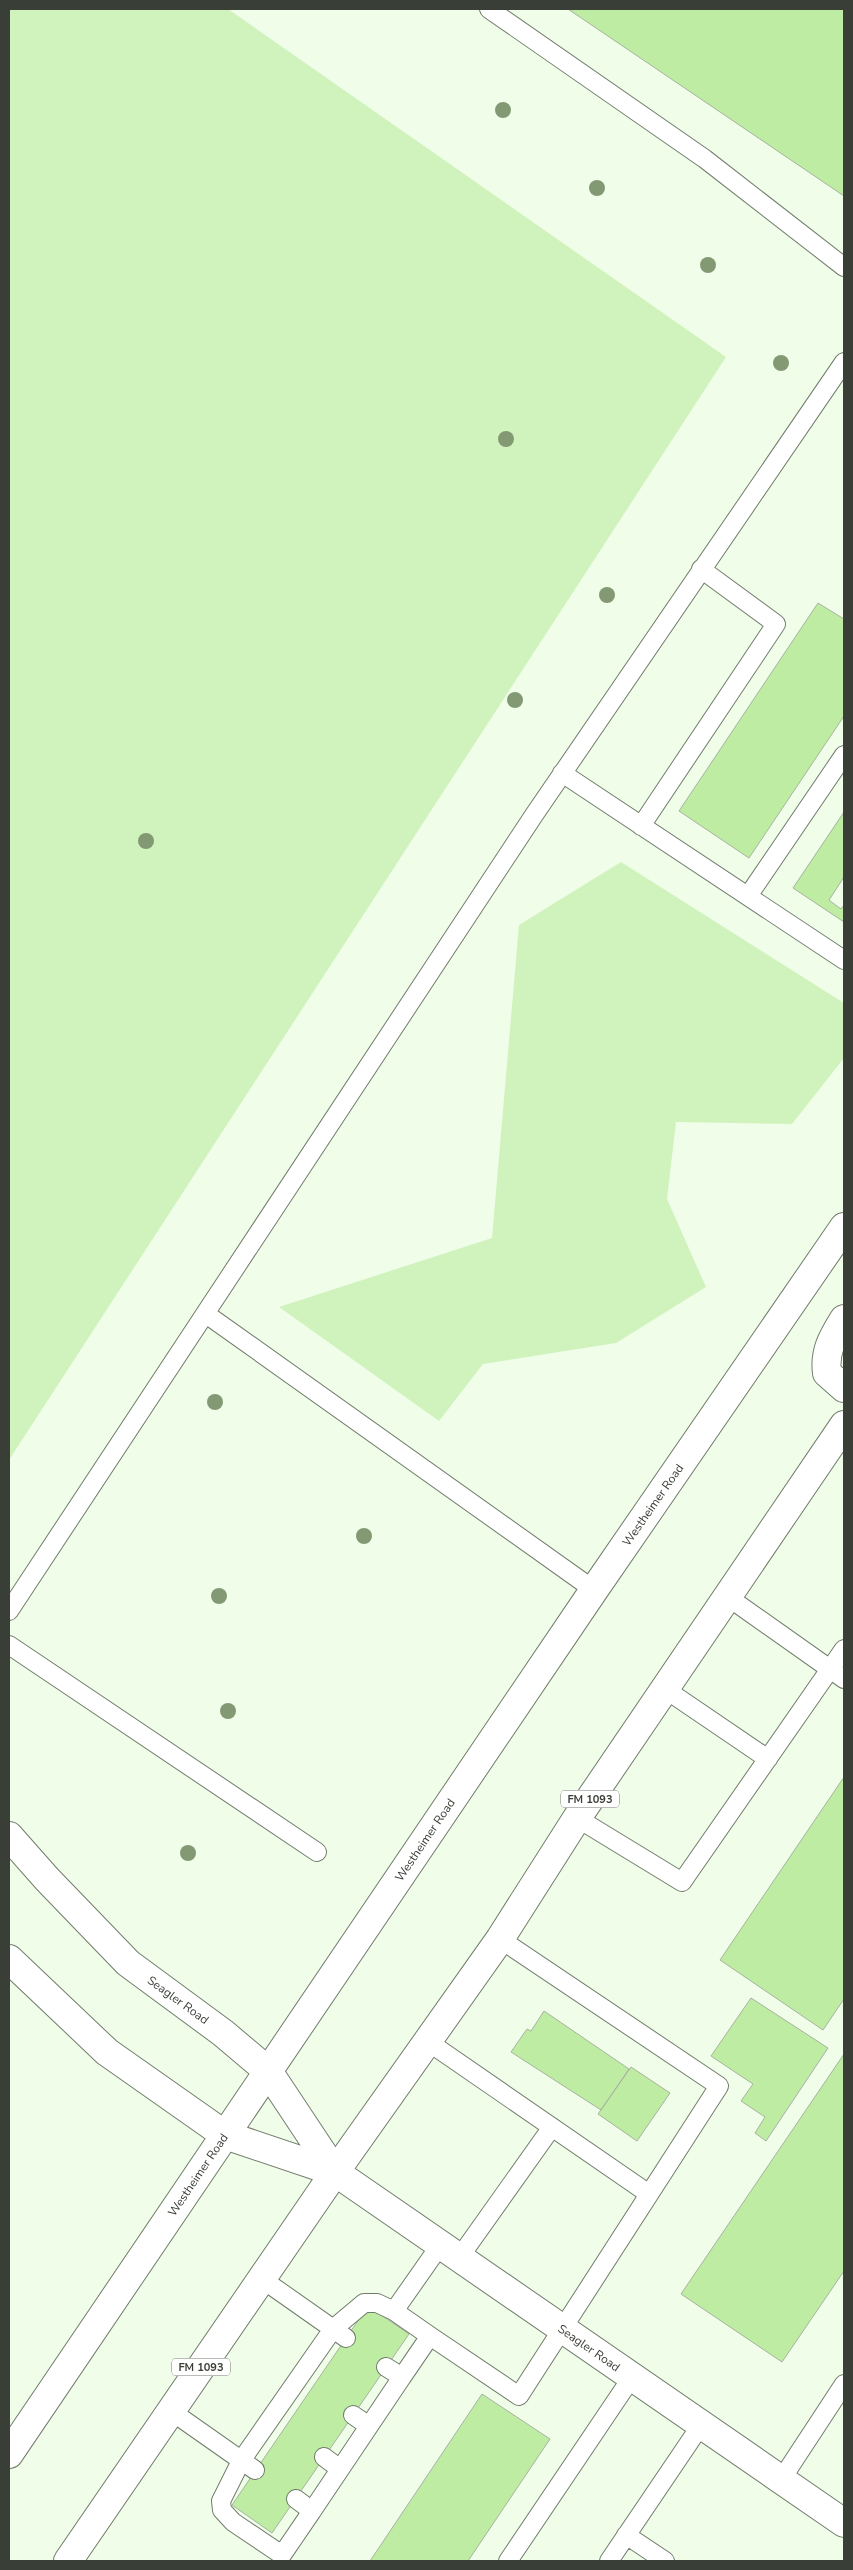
<svg xmlns="http://www.w3.org/2000/svg" width="853" height="2570" viewBox="0 0 853 2570" font-family="'Nunito Sans',sans-serif">
<style>
.green{fill:#d0f3bd}
.building{fill:#bdeca2;stroke:#a7b3a0}
.lines{fill:none;stroke-linecap:round;stroke-linejoin:round}
.lane-casing{stroke:#727d6c;stroke-width:20}
.secondary-casing{stroke:#727d6c;stroke-width:30}
.primary-casing{stroke:#727d6c;stroke-width:30}
.lane{stroke:#fff;stroke-width:18}
.secondary{stroke:#fff;stroke-width:28}
.primary{stroke:#fff;stroke-width:28}
.tree{fill:#839974}
.labels{text-anchor:middle;dominant-baseline:central;stroke-width:4;stroke-linejoin:round;paint-order:stroke}
.shield{fill:#fff;stroke:#747872;stroke-width:1}
.shield-label{font-size:11px;font-weight:bold;fill:#393e36}
.street-label{font-size:12px;fill:#393e36;stroke:#fff}
</style>
<rect width="100%" height="100%" fill="#f0fde9"/>
<path class="green" d="M9,9H228L726,357L9,1460Z
M621,862L844,1003V1058L792,1124L676,1122L667,1199L706,1287L616,1343L483,1364L439,1421L279,1307L492,1238L519,925Z"/>
<path class="building" d="M568,9H844V196Z
M818,603L844,619V716L749,858L679,811Z
M844,812V877L829,900L841,909L844,905V922L793,888Z
M844,1777V1999L823,2030L720,1960Z
M751,1998L828,2048L766,2141L755,2133L765,2117L741,2101L753,2084L711,2056Z
M544,2011L629,2069L601,2110L511,2052L527,2029L531,2031Z
M844,2054V2271L782,2362L681,2294Z
M631,2067L670,2093L637,2141L598,2114Z
M368,2306L409,2334L272,2533L232,2505Z
M482,2394L550,2439L468,2561H370Z"/>
<g class="lines">
<g class="lane-casing">
<path id="lane" d="M489,9L705,159L844,267
M562,773L844,960
M641,826L776,624L701,569
M748,896L844,755
M206,1314L594,1590
M728,1597L844,1679
M9,1611L534,815L844,362
M9,1645L317,1852
M665,1689L768,1759
M577,1818L682,1882L844,1649
M427,2041L649,2194
M459,2258L552,2127
M262,2279L346,2338
M394,2311L430,2336
M386,2367L402,2377L430,2336L519,2396L719,2086L500,1939
M171,2411L255,2470
M353,2415L369,2426
M324,2457L340,2469
M781,2480L844,2384
M296,2499L312,2511L402,2377
M312,2511L282,2555L233,2522L222,2510L221,2501L241,2461L333,2329L364,2303H377L394,2311L441,2244
M626,2535L665,2561
M508,2561L632,2377
M609,2561L701,2425"/>
</g>
<g class="secondary-casing">
<path id="secondary" d="M9,1836L47,1879L128,1963L223,2033L268,2071L335,2172
M9,1959L107,2052L225,2135L335,2172L844,2523"/>
</g>
<g class="primary-casing">
<path id="primary" d="M844,1319C833,1337 824,1351 827,1373L844,1388
M9,2454L594,1590L844,1227
M68,2561L335,2172L500,1939L577,1818L844,1425"/>
</g>
<use href="#lane" class="lane"/>
<use href="#secondary" class="secondary"/>
<use href="#primary" class="primary"/>
</g>
<g class="tree">
<circle cx="503" cy="110" r="8"/>
<circle cx="597" cy="188" r="8"/>
<circle cx="708" cy="265" r="8"/>
<circle cx="781" cy="363" r="8"/>
<circle cx="506" cy="439" r="8"/>
<circle cx="607" cy="595" r="8"/>
<circle cx="515" cy="700" r="8"/>
<circle cx="146" cy="841" r="8"/>
<circle cx="215" cy="1402" r="8"/>
<circle cx="364" cy="1536" r="8"/>
<circle cx="219" cy="1596" r="8"/>
<circle cx="228" cy="1711" r="8"/>
<circle cx="188" cy="1853" r="8"/>
</g>
<g class="labels">
<g class="shield">
<rect x="561" y="1790.5" width="58" height="17" rx="4"/>
<rect x="172" y="2358.5" width="58" height="17" rx="4"/>
</g>
<g class="shield-label">
<text x="590" y="1799">FM 1093</text>
<text x="201" y="2367">FM 1093</text>
</g>
<g class="street-label">
<text transform="translate(653 1505) rotate(-55)">Westheimer Road</text>
<text transform="translate(425 1840) rotate(-56)">Westheimer Road</text>
<text transform="translate(178 2000) rotate(36)">Seagler Road</text>
<text transform="translate(198 2175) rotate(-56)">Westheimer Road</text>
<text transform="translate(589 2348) rotate(35)">Seagler Road</text>
</g>
</g>
<rect width="853" height="2570" fill="none" stroke="#393e36" stroke-width="20"/>
</svg>
